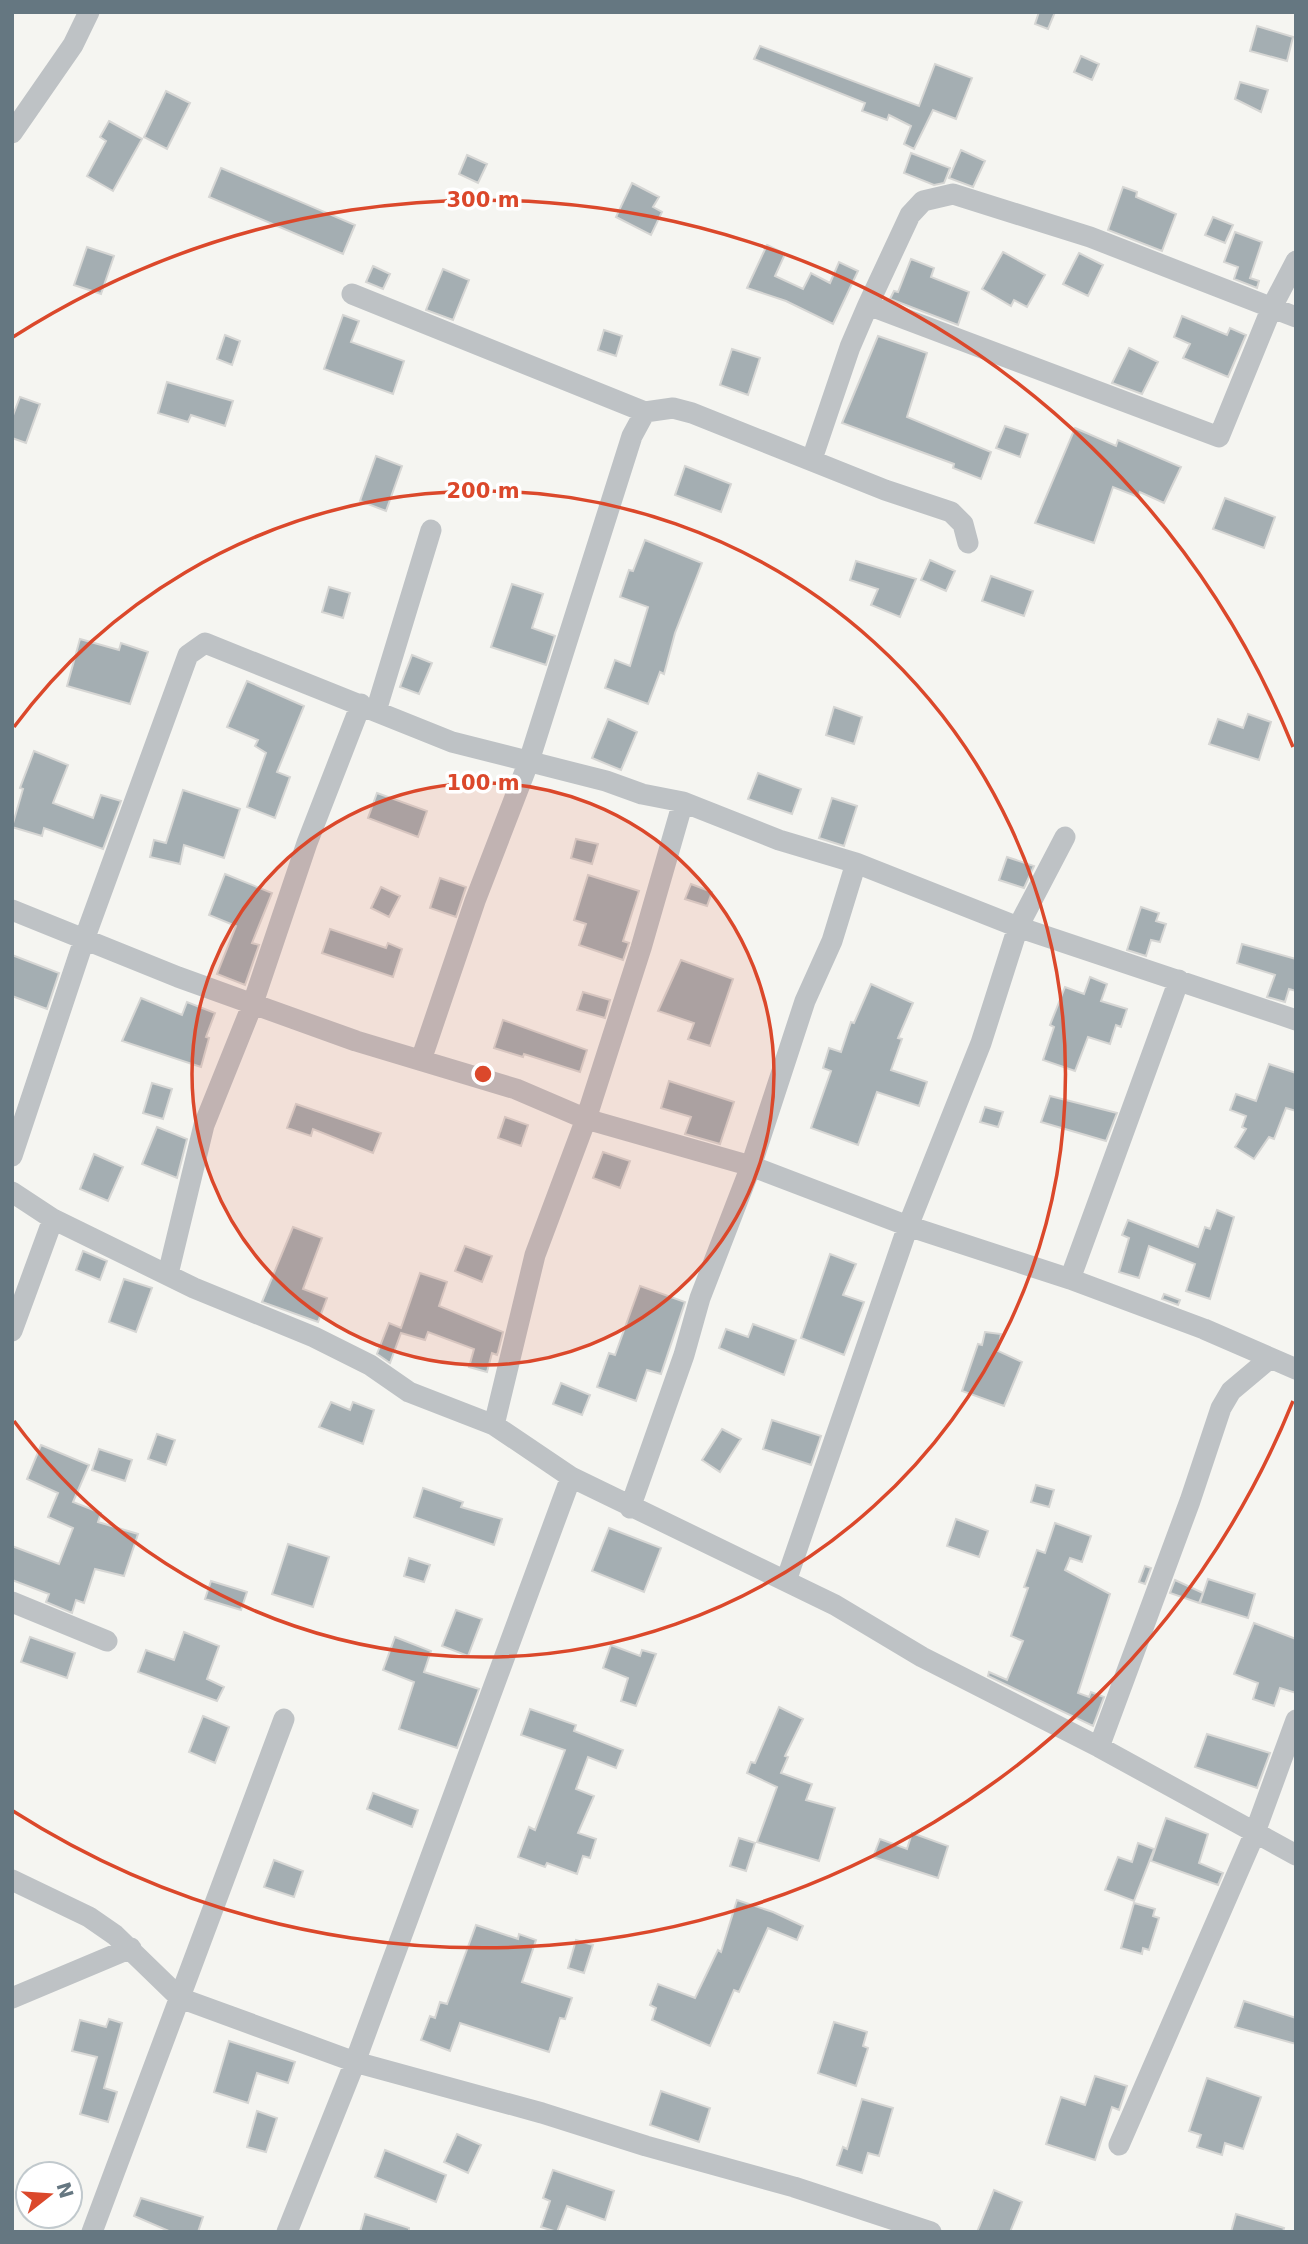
<svg xmlns="http://www.w3.org/2000/svg" width="1308" height="2244" viewBox="0 0 1308 2244" font-family="'DejaVu Sans',sans-serif">
<style>
.building{fill:#a4aeb2;stroke:#d6d6d4;stroke-width:2}
.lines{fill:none;stroke-linecap:round;stroke-linejoin:round}
.minor{stroke:#bec2c5;stroke-width:21}
.ring{fill:none;stroke:#db482b;stroke-width:3.5}
.centre{fill:#db482b;stroke:#fff;stroke-width:3.5}
.ring-label{font-size:21px;text-anchor:middle;font-weight:bold;fill:#db482b;stroke:#fff;stroke-width:7;stroke-linejoin:round;paint-order:stroke}
</style>
<rect width="100%" height="100%" fill="#f5f5f1"/>
<path class="building" d="M1039,12H1055L1048,29L1035,24Z
M1257,26L1293,37L1287,61L1250,51Z
M760,46L919,106L935,64L972,78L956,119L933,110L914,149L904,144L911,126L889,115L887,120L862,111L865,103L754,59Z
M1081,56L1099,64L1092,80L1074,72Z
M1240,82L1268,90L1261,112L1235,99Z
M166,91L190,103L167,149L144,137Z
M109,121L142,139L113,191L87,176L106,141L100,137Z
M961,150L985,161L973,187L949,178Z
M911,153L950,168L944,183L934,185L904,173Z
M467,155L487,164L478,183L459,174Z
M221,168L355,225L343,254L209,197Z
M632,183L659,197L653,207L662,212L651,235L616,217Z
M1123,187L1137,192L1136,197L1176,214L1162,251L1108,230Z
M1213,217L1233,225L1225,243L1205,235Z
M1235,232L1262,242L1250,278L1259,281L1257,288L1234,279L1238,267L1224,262Z
M767,245L785,254L775,276L803,289L811,273L830,283L839,262L858,271L833,324L786,301L747,288Z
M87,247L114,256L101,294L74,285Z
M1003,252L1045,275L1027,307L1014,300L1011,306L982,289Z
M1079,253L1103,265L1088,296L1063,284Z
M911,259L934,268L931,277L969,292L958,325L890,299L894,291L898,292Z
M373,266L390,274L383,289L366,282Z
M443,269L469,280L453,320L426,310Z
M343,315L359,321L351,342L404,361L393,394L324,369Z
M1182,316L1227,335L1230,328L1246,335L1228,377L1183,358L1190,344L1174,337Z
M604,330L622,336L616,356L598,350Z
M225,335L240,341L232,365L217,359Z
M878,336L927,353L907,417L991,452L981,479L953,468L954,464L842,423Z
M1129,348L1158,362L1142,394L1112,383Z
M732,349L760,358L748,395L720,385Z
M167,382L233,401L225,426L191,415L188,422L158,413Z
M20,397L40,404L26,443L12,438V418Z
M1005,426L1028,434L1020,457L996,448Z
M1075,428L1116,446L1118,440L1181,467L1164,503L1140,492L1138,497L1113,487L1094,543L1035,523Z
M376,456L402,466L386,511L360,501Z
M685,466L731,484L721,512L675,495Z
M1225,498L1275,517L1264,548L1213,529Z
M645,540L702,563L675,633L664,674L660,672L648,704L605,688L615,660L630,666L648,607L620,597L629,570L633,571Z
M930,560L955,571L946,591L921,580Z
M856,561L916,579L900,617L871,605L878,589L850,580Z
M991,576L1033,591L1024,616L982,601Z
M512,584L543,594L532,628L555,636L546,665L491,647Z
M329,587L350,593L343,618L322,612Z
M80,639L119,650L121,643L148,652L130,704L67,686Z
M412,655L432,663L419,694L400,687Z
M247,681L304,706L277,772L290,777L275,818L247,807L266,753L255,746L258,740L227,727Z
M834,707L862,717L854,744L826,735Z
M1248,714L1271,722L1259,760L1209,744L1218,719L1243,728Z
M608,719L637,732L621,770L592,758Z
M34,751L68,765L53,803L93,818L101,795L121,801L103,849L44,828L42,836L12,827L23,789L20,788Z
M758,773L801,789L792,814L748,799Z
M183,790L240,809L224,858L184,845L180,864L150,857L154,840L166,843Z
M377,793L427,811L418,837L368,818Z
M832,798L857,806L844,846L819,838Z
M576,839L598,844L592,864L571,858Z
M1007,857L1034,866L1024,888L999,880Z
M225,874L272,893L252,943L259,945L245,985L217,974L236,926L209,915Z
M588,875L639,891L623,941L629,943L623,960L579,945L586,924L574,920Z
M440,878L466,887L456,917L430,908Z
M691,884L712,892L707,906L685,899Z
M381,887L400,896L389,917L371,908Z
M1141,907L1159,913L1156,921L1166,924L1160,942L1151,940L1146,956L1127,950Z
M330,929L386,948L388,943L402,949L393,977L322,953Z
M1242,944L1296,959V991L1289,989L1285,1002L1267,997L1275,975L1237,963Z
M12,955L59,973L47,1009L12,996Z
M681,960L733,979L710,1046L688,1039L694,1023L658,1011Z
M1090,977L1107,984L1101,1001L1127,1009L1121,1027L1116,1025L1110,1044L1088,1037L1075,1071L1043,1060L1054,1027L1050,1025L1065,987L1084,994Z
M871,984L913,1003L898,1038L902,1039L891,1070L927,1082L919,1106L877,1092L858,1145L811,1128L831,1071L823,1068L829,1048L841,1052L851,1022L854,1023Z
M583,992L610,1000L605,1018L577,1010Z
M141,998L182,1015L187,1002L215,1013L206,1037L209,1038L201,1067L122,1041Z
M503,1020L587,1050L580,1072L524,1054L523,1057L494,1048Z
M1269,1064L1296,1073V1111L1286,1108L1274,1139L1269,1137L1254,1159L1235,1147L1246,1129L1242,1127L1246,1116L1230,1110L1236,1094L1256,1101Z
M669,1081L734,1102L720,1144L685,1134L691,1117L661,1108Z
M152,1083L172,1089L163,1119L143,1113Z
M1050,1096L1117,1113L1106,1141L1041,1122Z
M296,1104L381,1133L373,1153L313,1129L311,1136L287,1128Z
M985,1107L1003,1112L998,1127L980,1122Z
M505,1117L528,1125L521,1146L498,1138Z
M157,1127L187,1139L177,1178L142,1164Z
M603,1152L630,1161L620,1188L593,1178Z
M94,1154L123,1167L108,1201L80,1189Z
M1217,1210L1234,1217L1210,1299L1186,1291L1195,1264L1149,1246L1139,1278L1119,1272L1129,1238L1122,1235L1128,1220L1198,1247L1205,1227L1210,1229Z
M293,1227L322,1238L303,1289L327,1298L318,1322L262,1302Z
M465,1246L492,1256L482,1282L455,1271Z
M83,1251L107,1261L100,1280L76,1270Z
M830,1254L856,1264L843,1295L864,1302L844,1355L801,1338Z
M420,1273L447,1282L439,1306L503,1332L498,1352L497,1355L492,1353L487,1372L469,1367L474,1349L428,1332L425,1340L401,1333L390,1363L377,1354L389,1323L401,1328Z
M124,1279L152,1288L136,1332L109,1322Z
M640,1286L685,1302L661,1374L647,1370L636,1401L597,1387L609,1353L615,1355Z
M1164,1294L1180,1300L1178,1305L1162,1299Z
M753,1324L796,1340L784,1375L719,1348L726,1329L748,1337Z
M985,1332L1001,1334L998,1351L1022,1362L1004,1406L962,1391L978,1344L982,1345Z
M561,1383L590,1395L582,1415L553,1404Z
M331,1402L350,1410L353,1402L374,1410L363,1444L319,1427Z
M772,1420L821,1436L811,1465L763,1449Z
M722,1429L741,1439L720,1472L702,1460Z
M157,1434L175,1440L166,1465L148,1459Z
M41,1445L89,1465L73,1502L101,1513L98,1522L138,1534L124,1576L95,1569L84,1603L76,1600L72,1613L46,1602L49,1594L12,1580V1546L59,1564L73,1528L48,1517L58,1493L27,1479Z
M99,1449L132,1460L125,1481L92,1470Z
M1036,1485L1054,1490L1049,1507L1031,1502Z
M423,1488L463,1502L461,1507L502,1519L494,1545L414,1517Z
M956,1519L988,1531L979,1557L947,1546Z
M1055,1523L1091,1536L1082,1562L1070,1558L1065,1570L1110,1594L1078,1693L1089,1697L1091,1692L1104,1697L1093,1726L988,1676L989,1672L1007,1680L1023,1641L1011,1636L1028,1588L1024,1587L1037,1550L1045,1553Z
M609,1528L661,1548L644,1592L592,1571Z
M288,1544L329,1557L313,1607L272,1594Z
M409,1558L430,1565L424,1582L404,1576Z
M1145,1566L1151,1568L1145,1584L1139,1582Z
M1208,1579L1255,1594L1248,1618L1200,1603Z
M1175,1580L1203,1593L1199,1603L1170,1593Z
M211,1581L247,1592L241,1610L205,1599Z
M456,1610L482,1619L468,1656L442,1646Z
M1254,1623L1296,1639V1693L1280,1688L1274,1706L1253,1699L1258,1683L1234,1674Z
M184,1632L219,1646L207,1679L224,1687L217,1701L138,1672L146,1650L174,1660Z
M30,1637L75,1653L67,1678L21,1662Z
M395,1637L431,1651L424,1672L479,1689L457,1748L399,1729L414,1682L383,1670Z
M611,1645L640,1656L642,1650L656,1654L636,1706L621,1701L628,1678L603,1668Z
M779,1707L803,1719L785,1756L788,1757L781,1773L812,1784L806,1800L835,1808L819,1861L757,1842L777,1787L747,1773L751,1762L755,1763Z
M530,1709L576,1725L574,1731L623,1750L616,1768L588,1757L576,1789L594,1796L578,1833L596,1839L590,1858L583,1856L577,1874L547,1863L545,1867L518,1857L529,1827L535,1830L565,1750L521,1735Z
M203,1716L229,1727L215,1763L189,1752Z
M1207,1734L1270,1753L1257,1788L1195,1767Z
M373,1793L418,1810L412,1827L367,1809Z
M1166,1818L1208,1834L1199,1863L1223,1873L1218,1885L1151,1861Z
M912,1833L948,1846L938,1878L873,1857L880,1839L907,1849Z
M739,1838L755,1843L746,1871L730,1866Z
M1138,1843L1154,1849L1134,1901L1105,1890L1118,1857L1132,1862Z
M274,1860L303,1871L294,1897L264,1887Z
M737,1900L773,1912L803,1926L797,1940L768,1928L739,1992L734,1990L710,2046L652,2020L656,2008L650,2005L658,1984L695,1998L718,1950L721,1952Z
M1134,1903L1155,1909L1153,1916L1159,1918L1149,1950L1143,1948L1142,1954L1121,1948Z
M476,1925L518,1939L519,1934L536,1940L522,1982L572,1998L565,2019L560,2018L549,2052L460,2023L450,2051L421,2040L430,2016L435,2018L440,2002L447,2004Z
M576,1940L593,1945L584,1973L568,1968Z
M1244,2001L1296,2018V2044L1235,2027Z
M109,2019L122,2023L104,2088L117,2092L108,2122L80,2114L97,2057L72,2051L80,2020L106,2027Z
M834,2022L867,2032L863,2046L868,2048L856,2086L818,2073Z
M229,2041L295,2062L288,2083L257,2073L248,2103L214,2092Z
M1095,2076L1127,2086L1119,2110L1112,2107L1095,2160L1046,2144L1061,2097L1085,2105Z
M1207,2078L1261,2097L1243,2149L1225,2143L1222,2155L1197,2147L1201,2135L1189,2131Z
M661,2091L710,2108L699,2142L650,2125Z
M862,2099L893,2108L879,2156L868,2153L862,2173L837,2165L843,2147L847,2149Z
M257,2111L277,2118L266,2152L247,2147Z
M457,2134L481,2145L468,2173L444,2162Z
M385,2150L446,2175L436,2202L375,2177Z
M553,2170L614,2191L605,2220L567,2206L557,2232L541,2227L550,2201L543,2198Z
M994,2190L1022,2202L1010,2232H977Z
M141,2198L203,2217L198,2232H171L134,2216Z
M365,2214L409,2228V2232H360Z
M1236,2214L1284,2228L1283,2232H1231Z"/>
<g class="lines">
<path class="minor" d="M12,133L73,45L89,12
M352,294L645,412L673,408L692,413L885,490L951,512L963,524L968,543
M868,305L1219,437L1272,307L1296,261
M812,459L850,347L868,305L910,215L923,201L953,194L1090,237L1296,317
M376,711L431,530
M12,910L178,977L356,1041L516,1089L586,1119L751,1166L908,1226L1070,1279L1204,1329L1296,1369
M421,1060L475,901L529,761L632,436L645,412
M12,1156L84,940L188,655L205,643L452,742L606,781L642,794L683,802L779,840L856,863L1018,927L1296,1020
M12,1192L53,1219L194,1288L314,1337L370,1365L409,1392L494,1425L571,1477L835,1605L922,1657L1099,1747L1296,1855
M168,1274L204,1125L253,1003L307,843L361,704
M1070,1279L1179,980
M12,1331L53,1219
M494,1425L535,1255L586,1119L641,948L683,802
M630,1508L684,1355L700,1298L751,1166L805,1001L832,941L856,863
M786,1581L908,1226L981,1043L1018,927L1065,837
M12,1602L107,1641
M1099,1747L1190,1501L1221,1408L1231,1391L1269,1359
M12,1880L89,1917L115,1935L180,1998L355,2062L542,2113L646,2146L794,2187L931,2232
M12,1998L131,1948
M1119,2145L1254,1835L1296,1720
M92,2232L284,1719
M287,2232L355,2062L571,1477"/>
</g>
<circle cx="483" cy="1074" r="291" fill="#db482b" fill-opacity=".12"/>
<g class="ring">
<circle cx="483" cy="1074" r="291"/>
<path d="M14 727A583 583 0 1 1 14 1421"/>
<path d="M1293 1401A874 874 0 0 1 13 1811M13 337A874 874 0 0 1 1293 747"/>
</g>
<circle cx="483" cy="1074" r="10" class="centre"/>
<g class="ring-label">
<text x="483" y="207">300 m</text>
<text x="483" y="498">200 m</text>
<text x="483" y="790">100 m</text>
</g>
<rect width="1308" height="2244" fill="none" stroke="#657781" stroke-width="28"/>
<g transform="translate(49 2195) rotate(73)"><circle r="33" fill="#ffffff" stroke="#c1c9cd" stroke-width="2"/>
<path d="M0-5L12 26L0 18L-12 26Z" fill="#db482b"/>
<text y="-10" font-size="19" font-weight="bold" text-anchor="middle" fill="#657781">N</text>
</g>
</svg>
